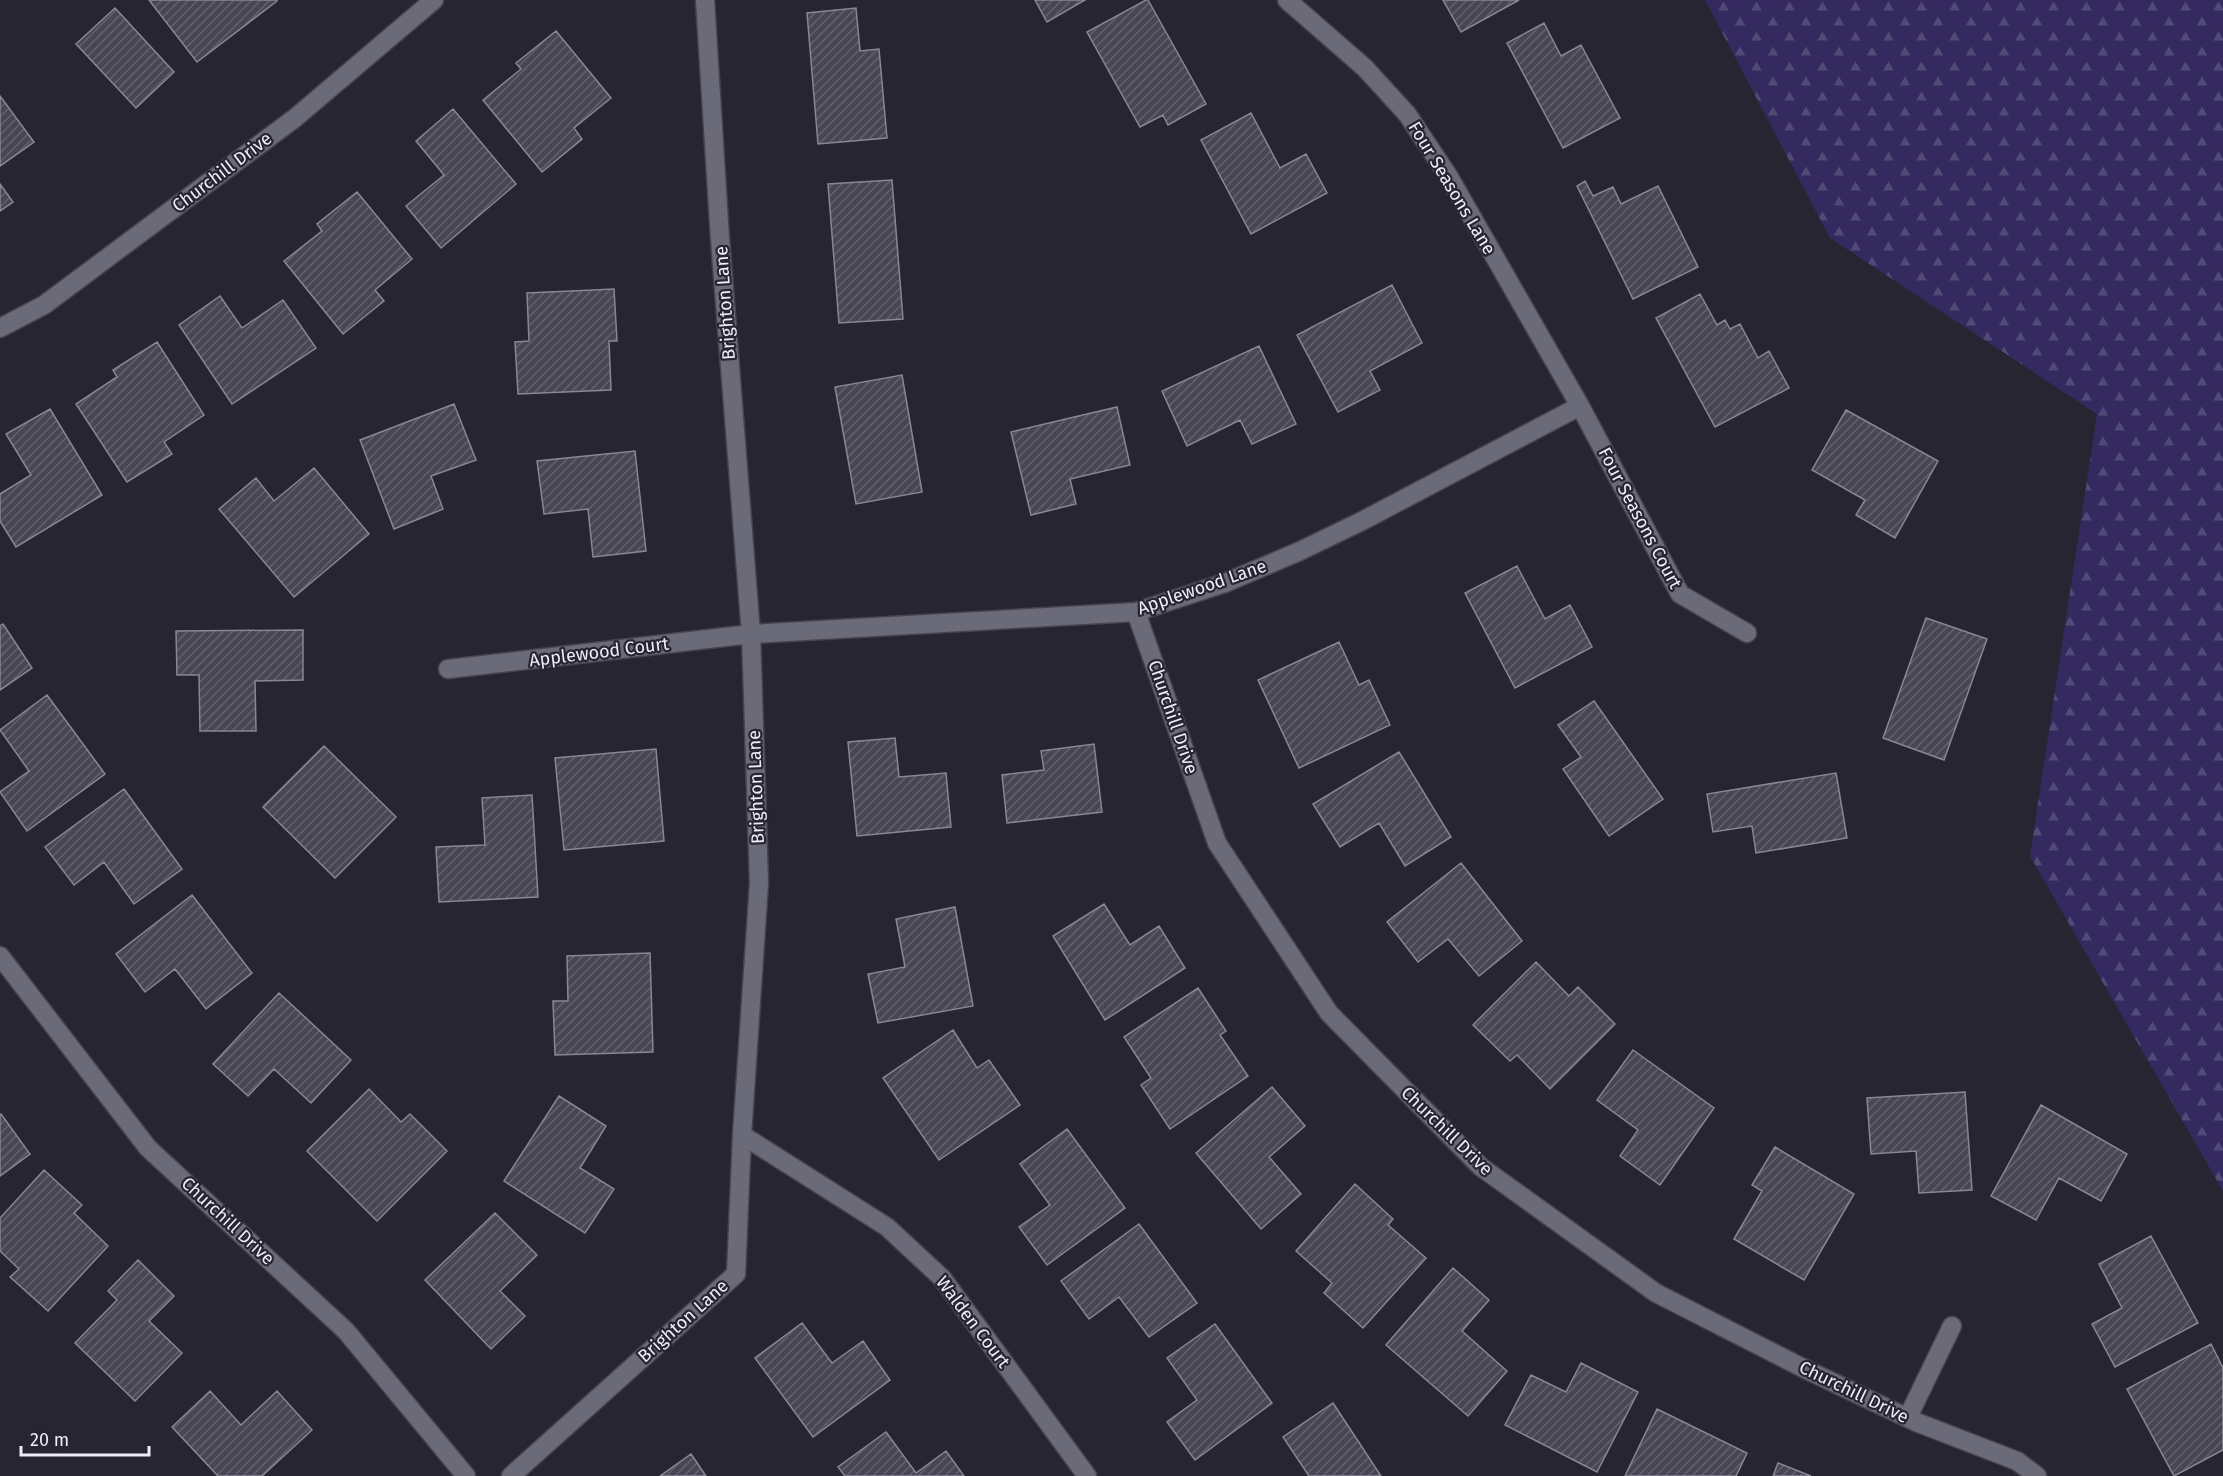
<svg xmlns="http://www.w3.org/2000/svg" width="2223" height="1476" viewBox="0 0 2223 1476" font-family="'Fira Sans',sans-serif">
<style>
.forest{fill:url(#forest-firs)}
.building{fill:url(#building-hatch);stroke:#888796;stroke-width:1.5}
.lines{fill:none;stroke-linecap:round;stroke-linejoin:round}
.minor-casing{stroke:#45444e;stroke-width:21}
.minor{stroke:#6b6a79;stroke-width:18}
.labels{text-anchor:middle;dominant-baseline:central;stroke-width:4.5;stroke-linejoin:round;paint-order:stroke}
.street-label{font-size:18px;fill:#eeedf6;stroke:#262531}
</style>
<defs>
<pattern id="forest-firs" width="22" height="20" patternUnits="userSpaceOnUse" patternTransform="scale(1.5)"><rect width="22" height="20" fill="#342a60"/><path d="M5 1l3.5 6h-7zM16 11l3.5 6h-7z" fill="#524977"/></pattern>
<pattern id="building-hatch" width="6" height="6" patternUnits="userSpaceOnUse" patternTransform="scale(1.5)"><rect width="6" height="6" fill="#474654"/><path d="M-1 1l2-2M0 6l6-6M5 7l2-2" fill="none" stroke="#62616d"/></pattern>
</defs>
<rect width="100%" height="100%" fill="#262531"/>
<path class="forest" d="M1705,0H2223V1191L2030,856L2097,414L1830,238Z"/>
<path class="building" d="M149,0H277V1L197,62Z
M1035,0H1085L1047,22Z
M1146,0H1148L1206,104L1168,125L1163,115L1140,127L1087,32Z
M1443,0H1519L1461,32Z
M115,8L174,72L136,108L76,44Z
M856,8L860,51L879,49L887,138L818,144L807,13Z
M1544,23L1561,56L1581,45L1620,118L1563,148L1507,43Z
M556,31L611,98L574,128L582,139L542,172L483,100L521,69L516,63Z
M0,96L34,142L0,166Z
M453,109L516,184L441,248L406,206L444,175L416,141Z
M1251,113L1280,168L1306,154L1327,193L1251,234L1201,140Z
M892,180L903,319L839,323L828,184Z
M1585,181L1593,196L1613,187L1621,204L1658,186L1698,267L1633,299L1577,186Z
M0,184L13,202L0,211Z
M357,192L412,259L375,290L384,301L343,334L284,261L322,231L317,224Z
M1392,285L1422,343L1370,371L1380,390L1338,412L1297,335Z
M614,289L617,341H609L611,390L518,394L515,342L529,341L527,293Z
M1700,294L1717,325L1725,320L1730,329L1740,324L1758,358L1769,351L1789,388L1715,427L1656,318Z
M220,296L242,328L283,300L316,348L232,404L179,325Z
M157,342L204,415L164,442L172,454L127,482L76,404L117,377L113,370Z
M1259,346L1296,424L1252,444L1240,420L1187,446L1162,391Z
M902,375L922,492L856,504L835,387Z
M454,404L476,460L431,476L443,509L394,529L360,440Z
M1117,407L1130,465L1070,479L1076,504L1031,515L1011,432Z
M50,409L102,495L16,547L0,521V494L31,475L6,434Z
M1846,410L1938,461L1895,538L1856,515L1865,500L1812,470Z
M635,451L646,551L593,557L588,509L544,514L537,461Z
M314,468L369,534L294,597L219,509L256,478L274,501Z
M1517,566L1545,619L1570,605L1592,647L1515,688L1465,593Z
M1926,618L1987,639L1944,760L1883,738Z
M3,624L32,668L0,690V626Z
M303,630V680L255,681L256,731H200L199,675H177L176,631Z
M1339,642L1359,685L1369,680L1390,725L1299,768L1258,680Z
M47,695L105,774L27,831L0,792L29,771L0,730Z
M1594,701L1663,799L1609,836L1563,769L1581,757L1558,725Z
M895,738L899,777L946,773L951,827L857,836L848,742Z
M1094,744L1102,812L1007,823L1002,775L1044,770L1041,751Z
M324,746L396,817L335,878L263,807Z
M656,749L664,841L564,850L555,758Z
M1399,752L1451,837L1405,866L1379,823L1340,847L1313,804Z
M1836,773L1847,838L1756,853L1752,826L1713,832L1707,794Z
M124,789L182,869L134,904L104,862L74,885L45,847Z
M532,795L538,897L439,902L436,847L485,845L482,798Z
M1461,863L1522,941L1479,976L1448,939L1418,962L1387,922Z
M192,895L252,973L206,1009L175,969L145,992L116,954Z
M1104,904L1130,945L1159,926L1185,968L1105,1020L1053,936Z
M955,907L973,1006L878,1023L868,974L905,967L896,919Z
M650,953L653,1052L555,1055L553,1001H568L567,956Z
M1536,962L1569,996L1578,987L1615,1024L1550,1089L1517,1055L1510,1061L1473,1025Z
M1198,988L1226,1031L1220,1035L1248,1076L1170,1129L1141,1085L1151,1078L1124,1037Z
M279,993L351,1060L311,1103L274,1069L248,1096L213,1064Z
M953,1030L977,1068L989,1060L1020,1105L939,1160L883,1078Z
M1633,1050L1714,1108L1660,1185L1620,1156L1638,1130L1597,1100Z
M1272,1087L1305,1126L1269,1157L1301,1194L1261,1229L1196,1153Z
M369,1089L401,1122L410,1114L447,1151L377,1221L307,1151Z
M1965,1092L1972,1190L1919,1193L1916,1151L1871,1154L1867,1098Z
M559,1096L606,1126L580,1168L614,1189L585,1233L504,1181Z
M2041,1105L2127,1154L2101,1201L2059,1178L2036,1220L1991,1196Z
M1,1114L30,1154L0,1176V1115Z
M1067,1129L1125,1208L1047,1265L1019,1227L1050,1205L1020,1164Z
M1775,1147L1854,1194L1804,1280L1734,1239L1762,1191L1752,1185Z
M44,1170L82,1205L74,1213L108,1246L48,1311L10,1277L19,1269L0,1251V1218Z
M1355,1184L1393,1219L1388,1225L1426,1258L1363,1328L1324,1293L1332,1283L1296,1251Z
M495,1213L537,1255L500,1291L525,1316L491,1349L425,1280Z
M1139,1224L1197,1303L1149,1337L1119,1297L1089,1319L1061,1281Z
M2151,1236L2198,1323L2115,1367L2092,1324L2122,1308L2099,1264Z
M138,1260L174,1296L149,1321L182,1353L135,1401L75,1343L117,1300L108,1291Z
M1453,1268L1489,1300L1462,1331L1507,1371L1468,1416L1386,1345Z
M802,1323L832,1363L863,1341L890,1380L813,1437L755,1358Z
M1215,1324L1272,1403L1195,1460L1167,1422L1197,1400L1167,1358Z
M2211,1344L2223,1368V1450L2174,1476L2127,1389Z
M1581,1363L1638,1392L1597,1472L1505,1425L1531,1375L1566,1392Z
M210,1391L241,1425L277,1391L312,1430L262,1476H218L172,1427Z
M1333,1403L1381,1476H1309L1283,1437Z
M1657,1409L1747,1453L1736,1476H1625Z
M886,1432L916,1473L946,1451L964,1476H845L838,1467Z
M691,1454L706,1476H660Z
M1778,1463L1811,1476H1773Z"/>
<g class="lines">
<g class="minor-casing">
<path id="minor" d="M1287,0L1365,68L1407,114L1449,177L1580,406L1680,594L1747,633
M0,328L44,305L295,118L434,0
M1136,612L1217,843L1329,1013L1481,1167L1656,1293L1803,1368L1916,1422L2017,1461L2037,1476
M448,669L751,634L1136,612L1225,583L1300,551L1362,521L1580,406
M0,956L148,1148L346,1331L466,1476
M742,1135L887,1227L942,1278L1087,1476
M1908,1417L1952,1326
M511,1476L736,1274L742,1135L759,883L751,634L720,239L705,0"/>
</g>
<use href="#minor" class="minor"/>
</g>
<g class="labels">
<g class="street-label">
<text transform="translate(222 172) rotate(-37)">Churchill Drive</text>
<text transform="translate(1452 188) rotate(59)">Four Seasons Lane</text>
<text transform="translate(725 303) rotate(-94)">Brighton Lane</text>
<text transform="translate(1640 518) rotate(62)">Four Seasons Court</text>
<text transform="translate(1202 587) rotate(-19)">Applewood Lane</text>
<text transform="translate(599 652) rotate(-7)">Applewood Court</text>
<text transform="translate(1173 717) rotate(71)">Churchill Drive</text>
<text transform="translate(756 787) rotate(-92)">Brighton Lane</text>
<text transform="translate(1447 1131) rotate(44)">Churchill Drive</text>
<text transform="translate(228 1221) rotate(43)">Churchill Drive</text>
<text transform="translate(683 1321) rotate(-42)">Brighton Lane</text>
<text transform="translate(973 1322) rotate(53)">Walden Court</text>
<text transform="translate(1854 1392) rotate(26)">Churchill Drive</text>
</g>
</g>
<path d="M21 1446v9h128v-9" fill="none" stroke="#eeedf6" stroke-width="3"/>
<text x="30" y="1446" font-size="18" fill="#eeedf6" stroke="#262531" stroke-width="4.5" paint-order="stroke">20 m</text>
</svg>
